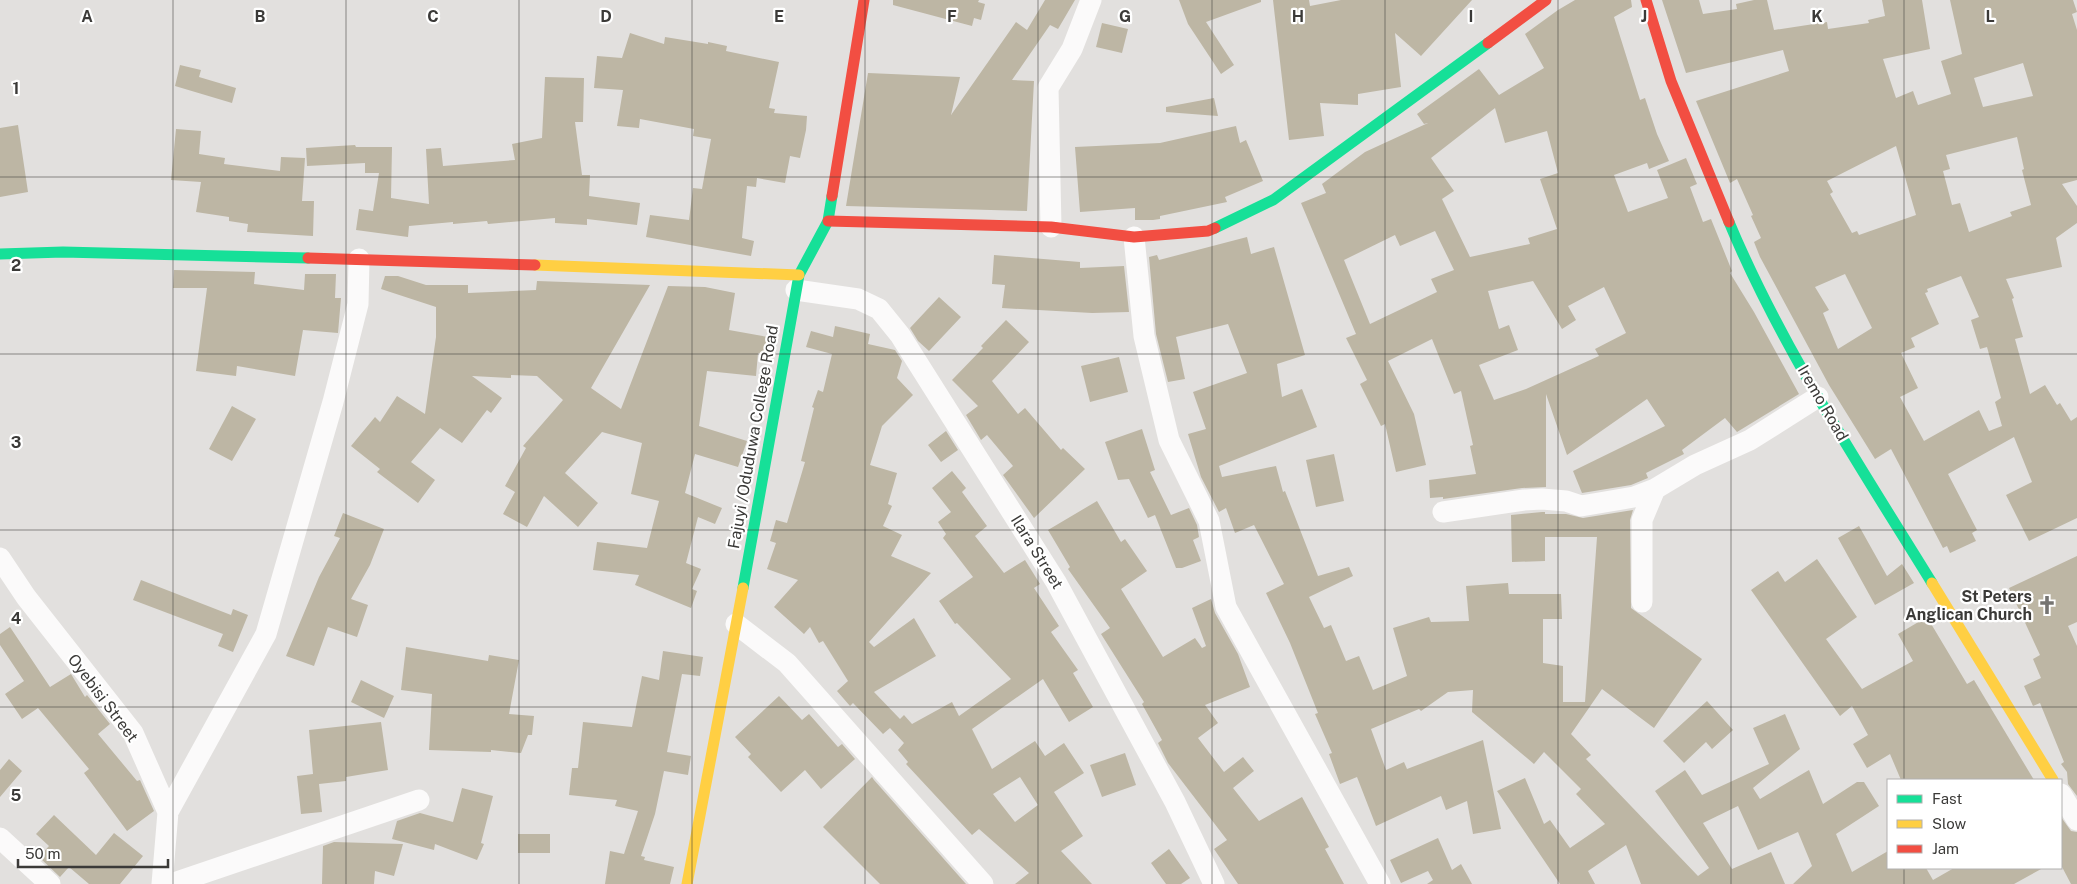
<svg xmlns="http://www.w3.org/2000/svg" width="2077" height="884" viewBox="0 0 2077 884" font-family="'Public Sans',sans-serif">
<style>
.building{fill:#bdb6a4;fill-rule:evenodd}
.lines{fill:none;stroke-linecap:round;stroke-linejoin:round}
.street{stroke:#fbfafa;stroke-width:21}
.fast{stroke:#16e098;stroke-width:11}
.slow{stroke:#ffcf43;stroke-width:11}
.jam{stroke:#f24e42;stroke-width:11}
.grid{fill:none;stroke:#3b3a38;stroke-width:1;stroke-opacity:0.55}
.labels{text-anchor:middle;dominant-baseline:central;stroke-width:4.5;stroke-linejoin:round;paint-order:stroke}
.street-label{font-size:16px;fill:#3b3a38;stroke:#fff}
.poi-label{font-size:16px;font-weight:bold;fill:#3b3a38;stroke:#fff;text-anchor:end}
.grid-label{font-size:16px;text-anchor:middle;font-weight:bold;fill:#3b3a38;stroke:#fff;stroke-width:4.5;stroke-linejoin:round;paint-order:stroke}
</style>
<rect width="100%" height="100%" fill="#e2e0de"/>
<path class="building" d="M893,0H979L978,2L985,4L981,20L974,18L972,26L893,5Z
M1045,0H1075L1058,29L1050,25L1012,80L1034,81L1027,211L846,206L868,73L960,77L951,115L1016,22L1027,30Z
M1179,0H1261V2L1206,22L1234,65L1221,74L1188,24Z
M1273,0H1309L1310,6L1341,0H1472L1421,56L1395,33L1401,87L1358,94V105L1320,103L1324,136L1289,140Z
M1575,0H1631L1632,7L1614,17L1640,100L1645,98L1657,134L1669,161L1649,169L1647,163L1614,175L1628,212L1668,198L1657,170L1686,158L1697,184L1690,187L1703,222L1711,219L1732,271L1730,273L1754,312L1799,394L1737,432L1725,418L1682,450L1684,454L1646,473L1648,478L1631,485L1582,493L1573,471L1665,426L1647,399L1567,455L1546,394V487L1522,488L1443,499V497L1430,498L1429,480L1476,474L1470,446L1473,445L1461,391L1454,394L1432,339L1388,361L1414,414L1426,465L1396,472L1385,424L1381,426L1360,384L1367,380L1346,338L1356,334L1301,203L1326,193L1322,184L1365,152L1428,123L1424,124L1417,114L1479,69L1499,95L1544,68L1525,34L1558,10ZM1495,108L1505,143L1547,131L1558,173L1540,179L1557,229L1528,238L1530,244L1470,257L1442,199L1454,191L1431,158ZM1435,231L1454,270L1431,279L1437,292L1370,324L1344,260L1395,235L1400,246ZM1533,281L1562,329L1576,320L1568,306L1604,287L1626,333L1595,349L1599,356L1526,389L1494,400L1479,365L1518,350L1509,325L1499,329L1488,291Z
M1662,0H1699L1703,14L1737,9L1736,4L1754,0H1767L1774,30L1827,22L1828,29L1869,23L1868,20L1885,16L1882,0H1922L1930,49L1883,59L1896,98L1913,91L1918,105L1951,94L1941,61L1962,54L1950,0H2073L2077,12L2072,14L2077,30V180L2062,184L2077,206V223L2056,238L2062,267L2006,279L2014,298L2012,299L2023,337L2015,339L2030,394L2045,385L2057,405L2060,403L2071,421L2077,417V518L2029,541L2006,495L2032,482L2014,437L1948,474L1977,530L1972,533L1976,541L1950,553L1947,546L1943,548L1891,449L1875,459L1829,385L1760,257L1754,242L1761,238L1751,216L1753,215L1737,179L1730,183L1696,101L1789,71L1783,50L1686,73ZM2023,63L2033,96L1983,107L1974,78ZM2017,137L2024,169L2022,170L2031,205L2010,212L2012,216L1969,232L1960,203L1952,205L1943,171L1950,169L1946,155ZM1896,146L1916,215L1859,235L1857,231L1852,233L1830,194L1833,192L1827,181ZM1845,274L1872,328L1838,349L1823,313L1829,310L1815,287ZM1961,276L1979,317L1971,320L1980,349L1987,347L2001,398L1995,402L2002,426L1989,431L1979,410L1924,441L1900,397L1918,388L1901,353L1915,347L1911,338L1939,324L1925,293L1928,292L1927,289Z
M1102,23L1128,29L1122,53L1096,47Z
M630,33L664,44L665,37L708,44V42L727,46L726,51L779,62L769,108L775,109L774,113L807,116L806,130L800,158L790,156L785,183L757,178L756,187L747,186L742,238L754,241L751,256L646,237L650,215L689,220L693,188L702,189L711,139L693,136L694,129L640,119L639,128L617,126L623,90L594,88L597,56L622,58Z
M180,65L201,70L199,77L236,88L232,103L175,86Z
M545,77L584,78L583,122H575L582,175H590L589,196L640,203L637,225L587,219V225L555,223V218L488,224L487,221L453,224V222L409,226L408,237L356,230L359,209L373,211L379,173H365V163L307,166L306,148L355,145L356,147H392L391,198L429,204L426,149L441,148L443,166L515,160L512,144L542,138Z
M1214,98L1218,116L1166,112V107Z
M18,125L28,192L0,197V128Z
M1236,126L1240,143L1246,140L1263,181L1225,197L1227,202L1160,216V219L1153,220H1135V208L1080,212L1075,147L1160,143Z
M176,129L201,131L199,154L225,158L224,164L280,171L281,157L305,158L302,201H314L313,236L247,232L248,224L229,221V217L196,212L201,182L171,180Z
M1247,237L1251,254L1274,247L1305,355L1277,364L1282,397L1302,389L1317,427L1219,466L1222,477L1276,466L1283,492L1285,491L1318,576L1349,567L1353,576L1309,597L1324,628L1331,625L1346,661L1359,656L1373,690L1407,676L1393,628L1429,617L1431,622L1469,621L1466,586L1508,583L1509,594H1561L1562,619H1543V663L1563,666V702H1585L1597,537H1545V561L1512,562L1511,515L1542,512H1545V514H1566L1583,518L1633,510L1630,520L1631,608L1702,659L1654,728L1602,689L1571,734L1591,755L1586,759L1698,876L1709,868L1655,791L1685,770L1702,795L1769,764L1753,728L1785,714L1800,749L1753,788L1760,799L1809,770L1823,804L1857,782H1864L1879,806L1836,834L1852,872L1888,851V868H1926L1933,880L1954,868H2043L2014,884H1793L1812,866L1798,832L1758,850L1738,806L1703,823L1732,869L1771,852L1785,884H1641L1626,845L1588,871L1595,884H1560L1497,791L1525,778L1544,824L1550,820L1570,848L1605,824L1576,794L1581,789L1544,752L1534,764L1472,712L1473,690L1448,692L1421,711L1419,709L1371,729L1386,770L1404,762L1407,769L1483,740L1501,829L1473,834L1467,801L1446,810L1441,796L1376,826L1357,777L1340,784L1329,754L1332,753L1315,714L1318,713L1290,643L1266,593L1284,584L1254,525L1235,533L1226,508L1219,512L1201,477L1188,434L1206,429L1193,392L1247,373L1228,324L1176,337L1185,379L1168,382L1156,334L1149,257L1157,255L1159,260Z
M994,255L1080,262V268L1124,266L1129,312L1092,313L1002,308L1005,285L992,284Z
M174,270L255,272L254,284L304,290L305,274H336L335,298H341L338,333L303,330L295,376L237,366L236,376L196,371L207,288H173Z
M385,276H398L426,285H468V293L536,290L537,281L650,285L591,388L621,409L668,286L705,287L735,293L729,330L768,337L764,354L758,353L756,376L707,371L699,426L747,441L738,467L695,454L685,493L722,508L715,524L698,517L686,563L701,569L692,589L697,591L691,608L635,585L639,575L593,570L597,542L647,548L659,501L631,494L642,443L602,432L565,473L598,503L578,527L544,496L527,527L503,514L515,492L505,486L526,448L523,446L563,400L537,376L511,375V378L472,376L502,398L491,413L487,410L462,443L440,428L411,462L435,480L418,503L377,472L380,469L351,446L375,417L380,422L397,396L425,414L436,337V307L381,289Z
M939,297L961,317L929,351L918,341L910,328Z
M1006,320L1029,342L992,381L1018,414L1025,408L1061,450L1063,448L1085,469L1034,518L1003,475L1013,466L987,435L981,440L966,415L978,406L952,380L983,348L981,346Z
M835,326L870,334L868,344L895,350L902,361L897,378L913,395L882,426L870,465L897,473L888,504L892,506L883,526L902,535L891,556L931,573L869,642L874,647L914,618L936,656L874,692L900,719L904,715L912,724L952,702L959,716L1011,679L957,623L955,624L939,601L973,577L943,538L946,534L938,522L951,512L932,488L952,471L966,488L962,492L987,526L975,536L1004,573L1025,560L1040,584L1034,588L1059,626L1051,632L1078,670L1073,673L1093,707L1069,722L1043,679L972,729L992,769L1035,741L1045,756L1064,743L1084,773L1054,792L1083,836L1061,851L1092,884H1015L1029,873L979,829L972,835L906,764L908,762L898,750L904,743L890,728L883,734L853,703L850,706L837,691L848,681L823,641L819,643L810,627L804,634L774,607L798,580L767,569L776,543L770,541L776,520L787,523L805,462L801,461L814,408L812,407L818,390L823,392L832,354L806,347L811,331L833,337ZM1020,777L1038,805L1015,822L993,794Z
M1119,357L1128,392L1090,402L1081,366Z
M232,406L256,419L232,461L209,449Z
M1142,429L1155,470L1150,472L1171,515L1189,508L1197,525L1199,537L1193,540L1201,561L1182,568H1176L1155,515L1148,518L1129,479L1118,480L1105,442Z
M946,431L958,450L941,462L928,445Z
M1334,454L1344,501L1316,507L1306,460Z
M1097,501L1121,542L1125,539L1147,571L1121,589L1163,657L1195,638L1202,648L1206,646L1192,608L1211,599L1215,613L1238,654L1250,687L1205,705L1218,723L1198,738L1224,772L1243,757L1254,771L1233,788L1259,821L1302,797L1329,847L1325,849L1344,884H1238L1214,849L1227,840L1168,763L1158,743L1162,740L1142,704L1144,702L1101,634L1110,628L1068,569L1070,567L1048,530Z
M343,513L384,529L370,565L351,599L368,605L357,637L328,627L314,666L286,656L319,577L340,538L334,536Z
M1859,526L1887,576L1902,564L1914,583L1875,605L1838,538Z
M2077,556V622L2068,626L2077,646V796L2068,784L2067,772L2061,764L2064,762L2040,703L2033,706L2024,686L2041,678L2033,659L2040,655L2009,588Z
M1817,559L1857,617L1826,639L1862,689L1913,661L1898,634L1927,617L1967,684L1974,680L2034,780H1901L1890,754L1867,768L1853,744L1868,735L1852,706L1840,716L1751,590L1778,571L1785,582Z
M141,580L231,615L233,609L248,615L233,652L218,646L223,634L133,600Z
M10,627L50,687L71,674L85,697L87,695L110,724L98,734L137,781L140,780L154,811L127,831L84,773L89,769L38,708L22,719L5,694L24,681L0,645V634Z
M406,647L488,661L489,655L519,660L509,714L534,716L532,735H528L521,753L491,750V752L429,750L432,694L401,690Z
M663,651L703,657L700,676L682,674L667,752L691,756L688,775L664,771L655,814L641,856L645,857L644,860L674,867L670,884H605L610,851L624,854L638,811L615,806L617,800L569,795L572,768H578L583,722L632,727L642,676L659,680Z
M361,680L394,696L384,718L351,702Z
M779,696L802,720L809,714L838,747L842,744L855,759L821,789L805,770L781,792L748,757L751,754L735,737Z
M1707,701L1733,730L1712,749L1706,742L1684,763L1663,741Z
M381,722L388,770L346,777V781L319,784L322,812L301,814L297,776L313,774L309,730Z
M1125,753L1136,785L1102,797L1090,765Z
M9,759L22,771L0,797V770Z
M872,777L874,780L966,884H880L823,827Z
M462,788L493,796L481,843L484,844L477,860L435,844L434,850L392,839L397,821L420,813L453,822Z
M54,815L96,855L114,833L143,856L120,884H89L69,867L60,877L39,857L49,846L36,834Z
M2061,817L2071,831L2077,832V884H2071L2061,865Z
M518,834H550V853H518Z
M1438,838L1452,870L1461,864L1472,884H1427L1433,880L1428,871L1401,883L1390,860Z
M334,842L403,844L394,876L375,871L374,884H322L323,846Z
M1169,849L1190,878L1181,884H1166L1151,863Z"/>
<g class="lines">
<path class="street" d="M1051,227L1048,88L1072,49L1091,0
M1134,237L1144,336L1169,440L1209,521L1226,607L1380,884
M796,290L858,299L879,309L900,335L1056,582L1175,802L1214,884
M1443,512L1524,500L1542,499L1566,501L1581,506L1634,497L1655,489L1695,465L1750,440L1818,397
M0,558L26,597L133,733L168,812L162,884
M1642,602V520L1655,489
M736,624L787,663L983,884
M2061,794L2077,820
M168,812L266,634L333,402L358,304L359,259
M0,838L50,884
M171,884L419,800"/>
<path class="fast" d="M1729,222C1782,349 1860,466 1932,583
M1215,228L1273,200L1488,43
M0,254L63,252L308,258
M743,588L799,275L828,221L832,196"/>
<path class="slow" d="M535,265L799,275
M1932,583L2053,780
M687,884L743,588"/>
<path class="jam" d="M1646,0L1671,81L1729,222
M1488,43L1546,0
M832,196L864,0
M828,221L1051,227L1134,237L1208,231L1215,228
M308,258L535,265"/>
</g>
<path class="grid" d="M173,0V884M346,0V884M519,0V884M692,0V884M865,0V884M1038,0V884M1212,0V884M1385,0V884M1558,0V884M1731,0V884M1904,0V780M0,177H2077M0,354H2077M0,530H2077M0,707H2077M1904,868V884"/>
<defs>
<g id="church-bare" transform="scale(1.5)"><path d="M-1.2-6h2.4v3.5h3.3v2.4h-3.3V6h-2.4V-.1h-3.3v-2.4h3.3Z" fill="#757472" stroke="#fff" stroke-width="2.5" paint-order="stroke"/></g>
</defs>
<g fill-rule="evenodd">
<use href="#church-bare" x="2047" y="605"/>
</g>
<g class="labels">
<g class="street-label">
<text transform="translate(1823 403) rotate(60)">Iremo Road</text>
<text transform="translate(753 437) rotate(-80)">Fajuyi /Oduduwa College Road</text>
<text transform="translate(1037 552) rotate(58)">Ilara Street</text>
<text transform="translate(103 698) rotate(53)">Oyebisi Street</text>
</g>
<g class="poi-label">
<text x="2032" y="596">St Peters<tspan x="2032" dy="18">Anglican Church</tspan></text>
</g>
</g>
<g class="grid-label">
<text x="87" y="22">A</text>
<text x="260" y="22">B</text>
<text x="433" y="22">C</text>
<text x="606" y="22">D</text>
<text x="779" y="22">E</text>
<text x="952" y="22">F</text>
<text x="1125" y="22">G</text>
<text x="1298" y="22">H</text>
<text x="1471" y="22">I</text>
<text x="1644" y="22">J</text>
<text x="1817" y="22">K</text>
<text x="1990" y="22">L</text>
<text x="16" y="94">1</text>
<text x="16" y="271">2</text>
<text x="16" y="448">3</text>
<text x="16" y="624">4</text>
<text x="16" y="801">5</text>
</g>
<rect x="1887" y="779" width="175" height="90" fill="#ffffff" stroke="#b1b0af"/>
<rect x="1897" y="795" width="25" height="8" fill="#16e098" stroke="#b1b0af"/>
<text x="1932" y="804" font-size="15" fill="#3b3a38">Fast</text>
<rect x="1897" y="820" width="25" height="8" fill="#ffcf43" stroke="#b1b0af"/>
<text x="1932" y="829" font-size="15" fill="#3b3a38">Slow</text>
<rect x="1897" y="845" width="25" height="8" fill="#f24e42" stroke="#b1b0af"/>
<text x="1932" y="854" font-size="15" fill="#3b3a38">Jam</text>
<path d="M18 859v8h150v-8" fill="none" stroke="#3b3a38" stroke-width="2.5"/>
<text x="25" y="859" font-size="15" fill="#3b3a38" stroke="#ffffff" stroke-width="4" paint-order="stroke">50 m</text>
</svg>
